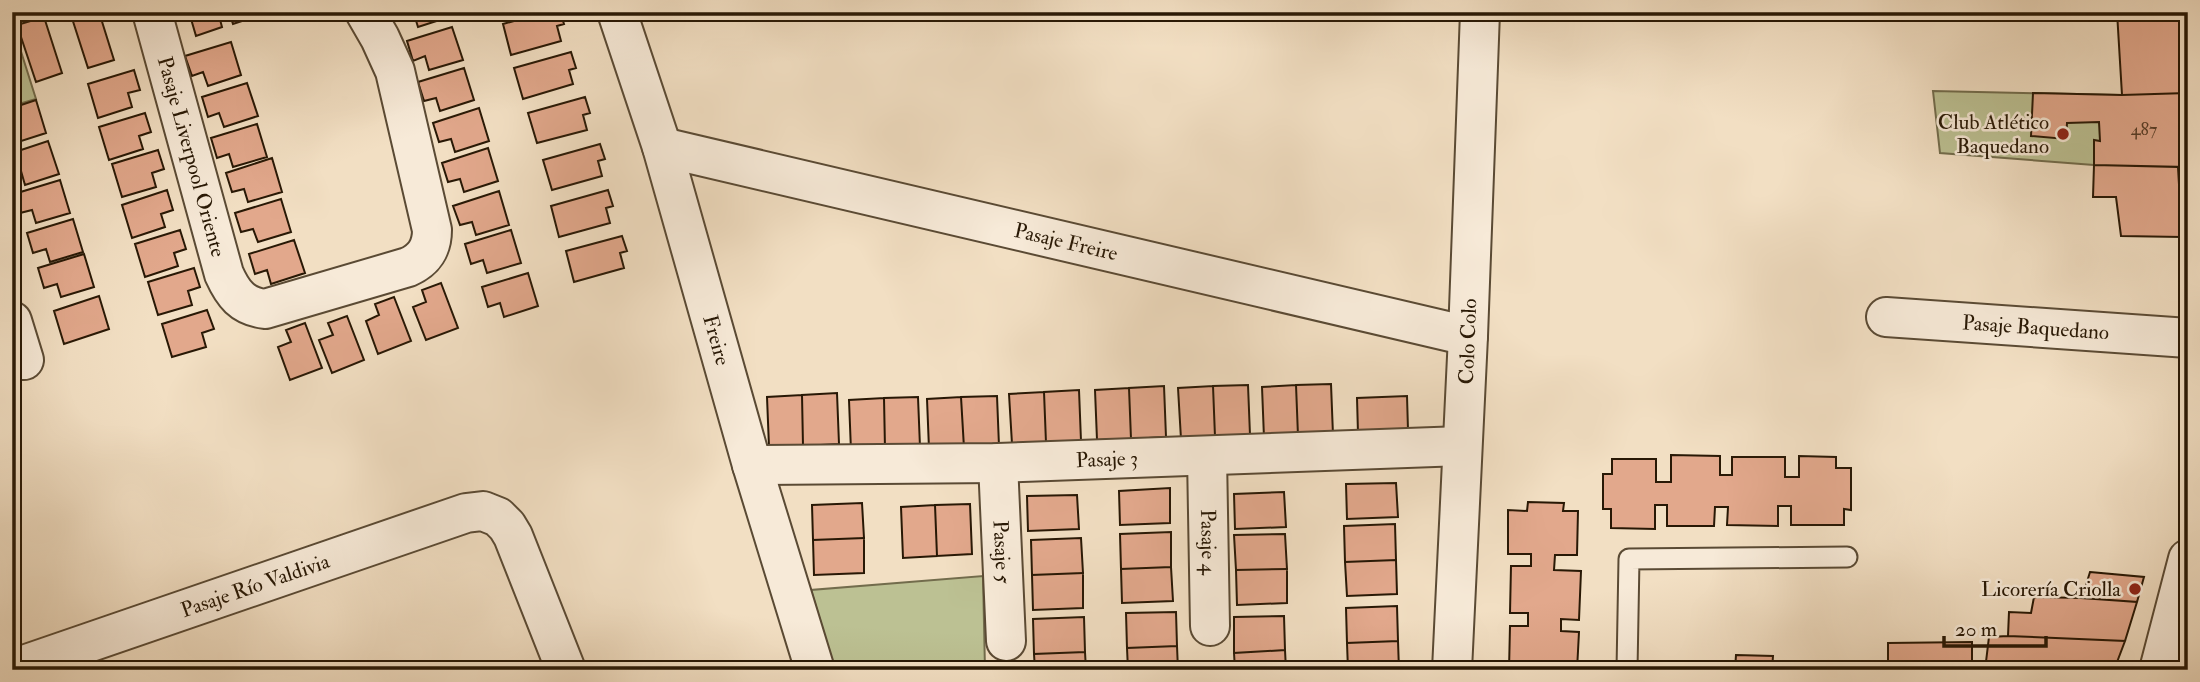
<svg xmlns="http://www.w3.org/2000/svg" width="2200" height="682" viewBox="0 0 2200 682" font-family="'IM FELL Double Pica',serif">
<style>
.green{fill:#bcc193;stroke:#726c4c;stroke-width:2}
.building{fill:#e2a88c;stroke:#281805;stroke-width:2}
.lines{fill:none;stroke-linecap:round;stroke-linejoin:round}
.service-casing{stroke:#5a4a34;stroke-width:23}
.minor-casing{stroke:#5a4a34;stroke-width:42}
.tertiary-casing{stroke:#5a4a34;stroke-width:42}
.service{stroke:#f7ead8;stroke-width:19}
.minor{stroke:#f7ead8;stroke-width:38}
.tertiary{stroke:#f7ead8;stroke-width:38}
.poi-dot{fill:#8f2418;stroke:#f7ead8;stroke-width:2.5}
.labels{text-anchor:middle;dominant-baseline:central;stroke-width:5;stroke-linejoin:round;paint-order:stroke}
.number-label{font-size:18px;fill:#563c27}
.poi-label{font-size:21px;fill:#281805;stroke:#f7ead8;text-anchor:end}
.street-label{font-size:21px;fill:#281805;stroke:#f7ead8}
</style>
<rect width="100%" height="100%" fill="#f2dfc3"/>
<filter id="stains"><feTurbulence type="fractalNoise" baseFrequency=".00286" numOctaves="4"/><feColorMatrix values="0 0 0 0 .2 0 0 0 0 .09 0 0 0 0 .02 0 0 0 .5 -.17"/></filter>
<radialGradient id="worn" r=".72"><stop offset=".6" stop-color="#630" stop-opacity="0"/><stop offset="1" stop-color="#630" stop-opacity=".3"/></radialGradient>
<path class="green" d="M12,23L36,99L12,106Z
M1933,91L2122,95L2187,93L2188,167L2094,165L1940,153Z
M983,576L985,670H835L811,590Z"/>
<path class="building" d="M70,12H99L114,60L88,68Z
M189,12H218L222,27L196,36Z
M229,12H259L260,15L233,24Z
M401,12H451L452,16L418,27L414,14L402,17Z
M546,12H560L564,24L557,26L561,41L511,55L503,24Z
M2117,12H2179L2187,93L2122,95Z
M44,17L62,73L36,82L17,25Z
M452,27L463,60L429,70L425,56L413,61L407,41Z
M231,42L241,75L208,86L203,72L192,76L185,56Z
M571,52L576,68L569,70L573,84L523,99L514,68Z
M464,68L474,100L440,111L436,98L424,101L418,82Z
M134,70L140,90L128,93L132,107L98,118L88,84Z
M247,83L258,116L224,127L219,113L208,117L202,97Z
M2033,93L2122,95L2187,93L2188,167L2094,165V140L2100,141L2099,122L2067,123L2066,139L2031,136Z
M585,97L590,113L583,115L587,130L537,143L528,113Z
M36,100L46,133L12,144V108Z
M479,108L489,141L455,152L451,139L439,142L433,123Z
M145,113L151,132L139,136L143,149L109,160L99,127Z
M257,124L267,157L233,167L229,154L217,158L211,138Z
M48,141L59,174L25,185L21,171L12,174V153Z
M600,144L605,159L598,161L602,176L552,190L543,160Z
M488,148L498,181L464,192L460,179L448,182L442,163Z
M158,150L164,169L152,173L156,187L122,197L112,164Z
M272,158L282,192L248,202L244,189L232,192L226,173Z
M2094,165L2178,167L2182,237L2121,236L2116,197H2093Z
M60,180L70,213L36,223L32,210L20,213L14,194Z
M167,190L173,210L161,214L165,227L132,238L122,205Z
M608,190L613,206L606,208L610,223L559,237L551,206Z
M499,191L509,225L476,235L472,222L460,225L453,206Z
M281,199L291,232L258,242L253,229L241,232L235,213Z
M73,219L83,252L50,262L46,249L33,253L27,233Z
M180,230L186,249L174,253L178,266L145,277L135,244Z
M511,230L521,263L487,273L483,260L471,264L465,244Z
M622,236L627,251L620,253L624,268L574,282L566,251Z
M294,240L305,273L271,284L267,270L255,274L249,254Z
M84,254L94,287L61,297L57,284L44,288L38,268Z
M194,268L200,287L188,291L192,305L158,315L148,282Z
M528,273L538,306L504,317L500,303L488,307L482,287Z
M441,283L458,328L426,340L413,307L426,302L422,290Z
M99,296L109,329L64,344L54,311Z
M394,297L411,341L378,354L366,321L379,315L375,304Z
M207,310L214,329L202,333L206,347L172,357L162,324Z
M347,316L364,360L332,373L319,340L333,335L328,323Z
M305,323L322,368L290,380L278,347L291,342L286,330Z
M1331,384L1333,435L1298,436L1296,385Z
M1248,385L1250,435L1215,437L1213,386Z
M1296,385L1298,436L1264,438L1262,387Z
M1164,386L1166,437L1131,439L1129,388Z
M1213,386L1215,437L1181,439L1178,388Z
M1129,388L1131,439L1097,440L1095,390Z
M1079,390L1081,441L1046,443L1044,392Z
M1044,392L1046,443L1012,444L1009,394Z
M837,393L839,444L803,446L802,395Z
M802,395L803,446L769,447L767,397Z
M997,396L999,446L964,448L961,397Z
M1407,396L1408,430L1358,433L1357,398Z
M918,397L920,447L885,449L884,398Z
M961,397L964,448L929,449L927,399Z
M884,398L885,449L851,451L849,400Z
M1671,455L1720,456V475H1732V457H1785V477H1799V456L1836,457V468H1851V510L1844,509V525H1791V506H1778V526L1727,525L1728,507H1715L1714,526H1667V505H1655V529L1611,528V509H1603V474H1612V459H1656V482H1671Z
M1396,483L1398,517L1347,519L1346,484Z
M1170,488V523L1120,525L1119,491Z
M1284,492L1286,527L1235,529L1234,494Z
M1077,495L1079,529L1028,531L1027,496Z
M1528,502L1564,503L1563,511H1578L1577,555H1555L1554,570L1581,571L1579,620L1561,619V631L1579,632L1577,670H1509L1510,626H1528V613H1510L1511,566H1531V554H1508V510L1527,511Z
M862,503L864,538L813,540L812,505Z
M970,504L972,554L937,556L935,505Z
M935,505L937,556L903,558L901,507Z
M1395,524L1396,560L1345,562L1344,526Z
M1171,532V567L1121,569L1120,534Z
M1285,534L1287,569L1236,570L1234,535Z
M864,538V573L814,575L813,540Z
M1081,538L1083,573L1032,575L1031,540Z
M1396,560L1397,594L1347,596L1345,562Z
M1171,567L1173,601L1122,603L1121,569Z
M1287,569V603L1237,605L1236,570Z
M2090,572L2144,577L2137,602L2082,598Z
M1083,573V608L1033,610L1032,575Z
M2034,597L2082,598L2137,602L2125,641L2008,636L2009,612L2031,613Z
M1397,606L1398,641L1347,643L1346,608Z
M1176,612L1177,646L1127,648L1126,613Z
M1284,616L1285,650L1234,653V617Z
M1084,617L1085,652L1034,654L1033,619Z
M2008,636L2125,641L2114,670H1985L1989,637Z
M1398,641L1399,670H1348L1347,643Z
M1972,642V669L1888,670V643Z
M1177,646L1178,670H1128L1127,648Z
M1285,650L1286,670H1235L1234,653Z
M1085,652L1086,670H1035L1034,654Z
M1736,655L1773,656L1772,670H1735Z"/>
<g class="lines">
<g class="service-casing">
<path id="service" d="M1627,670L1629,559L1847,557"/>
</g>
<g class="minor-casing">
<g id="minor">
<path id="s1" d="M152,12L224,274C233,294 242,306 265,309L408,267C424,260 432,248 432,230L395,71L380,38L365,12"/>
<path id="s2" d="M662,147L1468,336"/>
<path id="s3" d="M1886,317L2188,338"/>
<path d="M12,321L24,360"/>
<path id="s4" d="M1207,456L1210,626"/>
<path id="s5" d="M998,463L1006,641"/>
<path id="s6" d="M752,465L998,463L1462,446"/>
<path id="s7" d="M12,669L466,513L483,511L498,517L507,526L513,536L566,670"/>
<path id="s8" d="M1452,670L1468,336L1480,12"/>
<path d="M2159,670L2188,559"/>
</g>
</g>
<g class="tertiary-casing">
<g id="tertiary">
<path id="s9" d="M617,12L662,147L752,465L815,670"/>
</g>
</g>
<use href="#service" class="service"/>
<use href="#minor" class="minor"/>
<use href="#tertiary" class="tertiary"/>
</g>
<g class="poi-dot">
<circle cx="2063" cy="134" r="7"/>
<circle cx="2135" cy="589" r="7"/>
</g>
<g class="labels">
<g class="number-label">
<text x="2144" y="129">487</text>
</g>
<g class="poi-label">
<text x="2049" y="122">Club Atlético<tspan x="2049" dy="24">Baquedano</tspan></text>
<text x="2121" y="589">Licorería Criolla</text>
</g>
<g class="street-label">
<text stroke="none"><textPath href="#s1" startOffset="150">Pasaje Liverpool Oriente</textPath></text>
<text stroke="none"><textPath href="#s2" startOffset="415">Pasaje Freire</textPath></text>
<text stroke="none"><textPath href="#s3" startOffset="150">Pasaje Baquedano</textPath></text>
<text stroke="none"><textPath href="#s9" startOffset="343">Freire</textPath></text>
<text stroke="none"><textPath href="#s8" startOffset="329">Colo Colo</textPath></text>
<text stroke="none"><textPath href="#s6" startOffset="355">Pasaje 3</textPath></text>
<text stroke="none"><textPath href="#s4" startOffset="86">Pasaje 4</textPath></text>
<text stroke="none"><textPath href="#s5" startOffset="89">Pasaje 5</textPath></text>
<text stroke="none"><textPath href="#s7" startOffset="257">Pasaje Río Valdivia</textPath></text>
</g>
</g>
<rect width="2200" height="682" fill="none" stroke="#f2dfc3" stroke-width="42"/>
<rect x="14" y="14" width="2172" height="654" fill="none" stroke="#281805" stroke-width="3.5"/>
<rect x="21" y="21" width="2158" height="640" fill="none" stroke="#281805" stroke-width="2"/>
<path d="M1944 636v10h102v-10" fill="none" stroke="#281805" stroke-width="3.5"/>
<text x="1955" y="636" font-size="21" fill="#281805" stroke="#f7ead8" stroke-width="5" paint-order="stroke">20 m</text>
<rect width="100%" height="100%" filter="url(#stains)"/>
<rect width="100%" height="100%" fill="url(#worn)"/>
</svg>
